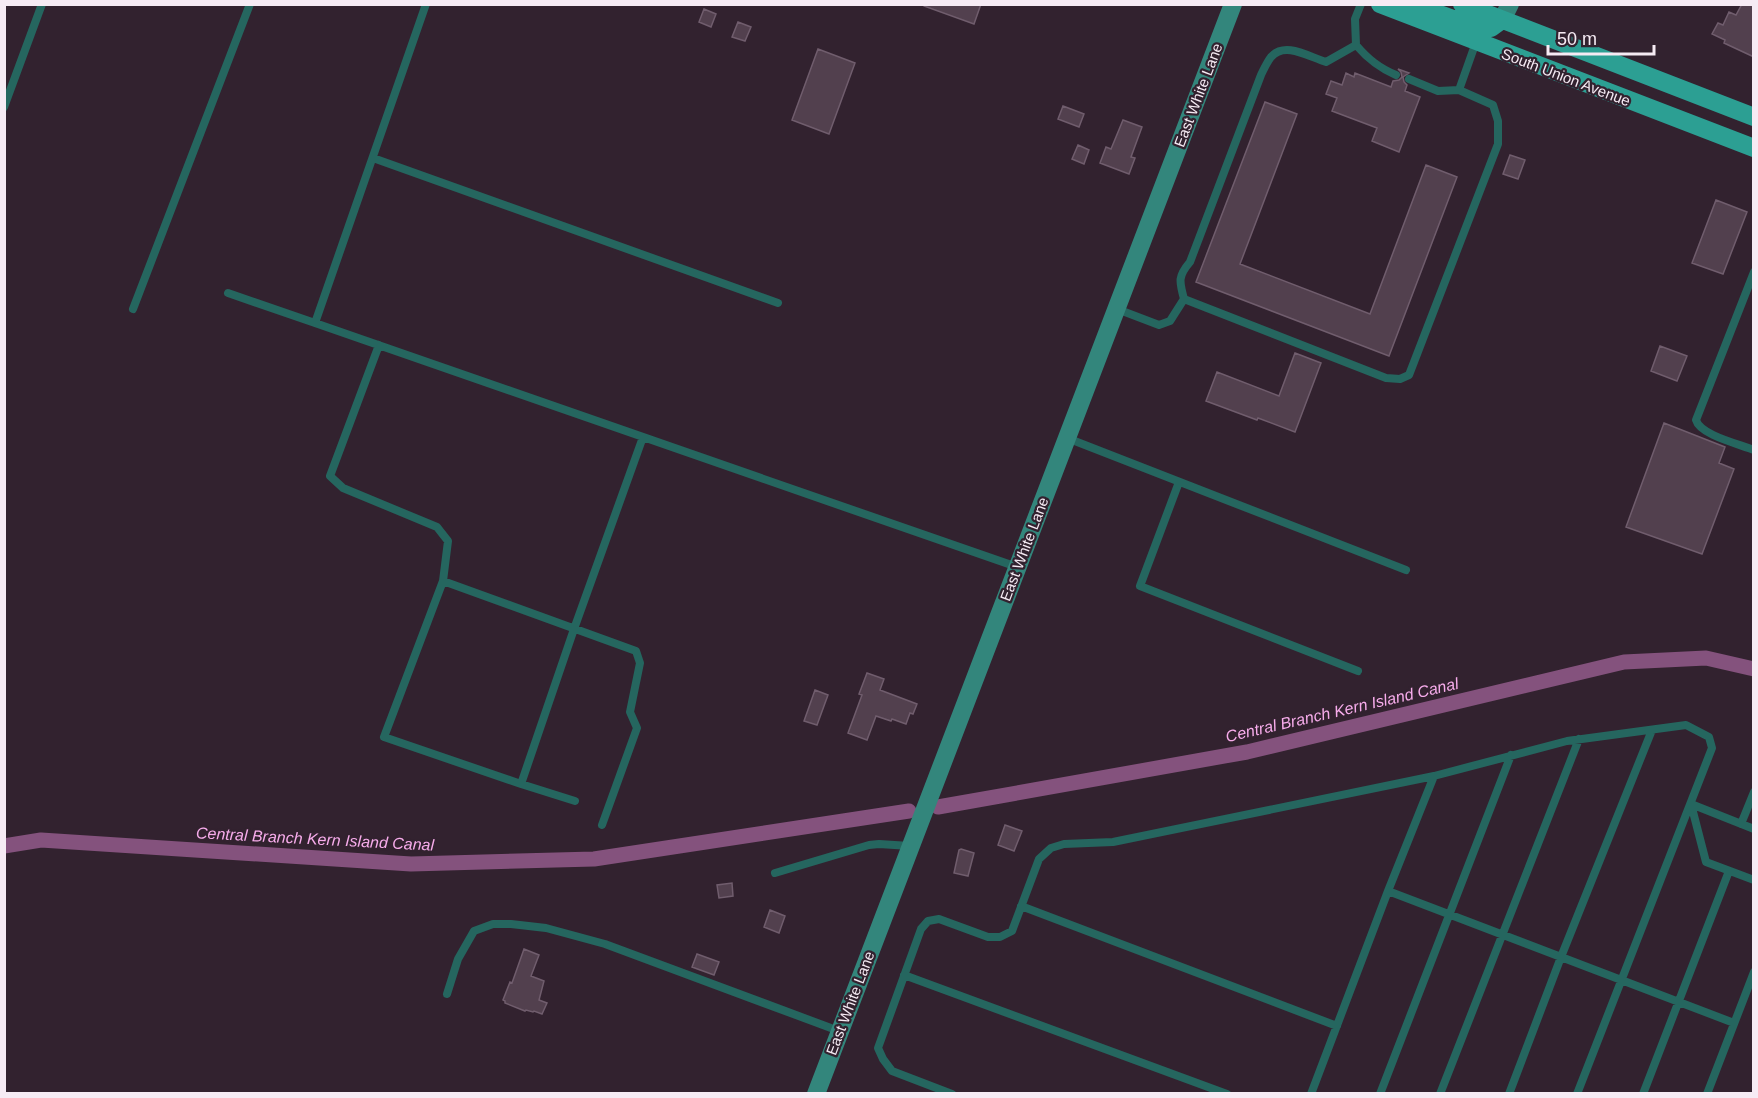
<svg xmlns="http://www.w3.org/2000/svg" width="1758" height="1098" viewBox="0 0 1758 1098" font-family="Arial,sans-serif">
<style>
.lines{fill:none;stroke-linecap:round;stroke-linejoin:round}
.canal{stroke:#84527d;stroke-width:15}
.building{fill:#52404e;stroke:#705d6d;stroke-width:1.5}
.lane{stroke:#25665f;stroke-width:8}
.secondary{stroke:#33867c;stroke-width:18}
.primary{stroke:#2c9f93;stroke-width:18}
.labels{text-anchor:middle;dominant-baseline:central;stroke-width:4.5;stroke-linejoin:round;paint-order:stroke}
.street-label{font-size:15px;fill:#f6ebf4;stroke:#32222f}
.water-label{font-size:16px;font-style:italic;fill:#f7aceb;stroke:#32222f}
</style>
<rect width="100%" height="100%" fill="#32222f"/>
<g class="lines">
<path class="canal" d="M938,807L1247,752L1624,662L1706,658L1754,669
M4,846L41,840L411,864L594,859L909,811"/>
</g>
<path class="building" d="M924,4H981L974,24L924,6Z
M1742,4H1754V57L1724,43L1725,40L1712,34L1718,23L1723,25L1729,12L1736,15Z
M704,9L716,14L711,27L699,22Z
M738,22L751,27L745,41L732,37Z
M818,49L855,63L829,134L792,120Z
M1398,69L1409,73L1403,77L1404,82L1407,85L1405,91L1420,97L1399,152L1372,141L1377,128L1332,111L1337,98L1326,94L1331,81L1342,85L1346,73L1354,77L1355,73L1391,87L1393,81L1399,80L1402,77L1401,72Z
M1265,102L1297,114L1240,264L1370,314L1426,165L1457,177L1389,356L1196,282Z
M1063,106L1084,114L1079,127L1058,119Z
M1123,120L1142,127L1131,157L1135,158L1129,174L1100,163L1106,147L1111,149Z
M1078,145L1089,150L1084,164L1072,159Z
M1510,155L1525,160L1518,179L1503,174Z
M1716,200L1747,212L1723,274L1692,263Z
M1660,346L1687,356L1677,381L1651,371Z
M1295,353L1321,363L1295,432L1258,418L1257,420L1206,401L1217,372L1279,396Z
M1664,423L1725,447L1719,463L1734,469L1702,554L1626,527Z
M867,673L884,679L880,690L917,704L913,714L910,713L906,724L892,719L891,721L876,716L867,740L848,733L862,695L859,694Z
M815,690L828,695L817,725L804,721Z
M1005,825L1022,831L1014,851L998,845Z
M961,849L974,853L968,876L954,873L959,850Z
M732,883L733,896L719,898L717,885Z
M770,910L785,916L779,933L764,927Z
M524,949L539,955L531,976L544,981L539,1000L547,1003L542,1014L534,1011L533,1012L526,1010L525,1011L505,1003V1001L503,1000L510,982L512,983Z
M697,954L719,962L714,975L692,967Z"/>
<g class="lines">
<path class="lane" d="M426,4L315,323L1017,567
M1361,4L1355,19L1356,45C1368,59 1379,68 1396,75
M1356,45L1326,62C1309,57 1285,41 1271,57C1267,62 1264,69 1261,75L1190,262C1178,276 1179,281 1184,299L1386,378L1400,379L1409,375L1498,144V121L1493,105L1459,90L1438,91L1409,79
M1459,90L1476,42
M4,107L42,4
M373,158L778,303
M1754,272L1696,420C1700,435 1739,444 1754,450
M228,293L315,323
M133,309L250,4
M1117,309L1159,325L1170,321L1184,299
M379,345L330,476L343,488L437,527L448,541L443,581L384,737L521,784L574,629L643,437
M1067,438L1406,570
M1179,482L1140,586L1358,671
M443,581L636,651L640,663L630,712L637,728L602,825
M521,784L575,801
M1691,804L1706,862L1754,880
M1691,804L1754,829
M1741,824L1754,792
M775,873L869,845L879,844L910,846
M1388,891L1734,1023
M1021,906L1337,1026
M904,975L1227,1094
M447,994L458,959L474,931L493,924H511L546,928L605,944L839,1031
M952,1094L892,1071L883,1059L878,1048L921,929L928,921L939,919L988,937H1000L1012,931L1039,859L1051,848L1064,844L1113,842L1434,776
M1311,1094L1388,891L1434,776L1567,741L1686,725L1709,737L1712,748L1577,1094
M1380,1094L1511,755
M1440,1094L1579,739
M1509,1094L1561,957L1652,730
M1643,1094L1729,871
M1707,1094L1754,972"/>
<path class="secondary" d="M1502,20L1510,4
M816,1094L1233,4"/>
<path class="primary" d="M1380,4L1754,148
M1412,4L1475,27L1491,28L1502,20
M1462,4L1754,117"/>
</g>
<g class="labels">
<g class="street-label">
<text transform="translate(1566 77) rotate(21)">South Union Avenue</text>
<text transform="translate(1198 95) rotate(-69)">East White Lane</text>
<text transform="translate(1024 549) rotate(-69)">East White Lane</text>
<text transform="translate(850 1003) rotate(-69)">East White Lane</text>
</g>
<g class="water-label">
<text transform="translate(1342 710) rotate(-13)">Central Branch Kern Island Canal</text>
<text transform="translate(315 839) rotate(3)">Central Branch Kern Island Canal</text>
</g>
</g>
<rect width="1758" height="1098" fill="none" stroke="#f6ebf4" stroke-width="12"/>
<path d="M1548 45v9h106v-9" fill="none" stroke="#f6ebf4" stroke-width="3"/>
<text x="1557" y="45" font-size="18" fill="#f6ebf4" stroke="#32222f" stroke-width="4.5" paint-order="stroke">50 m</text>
</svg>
